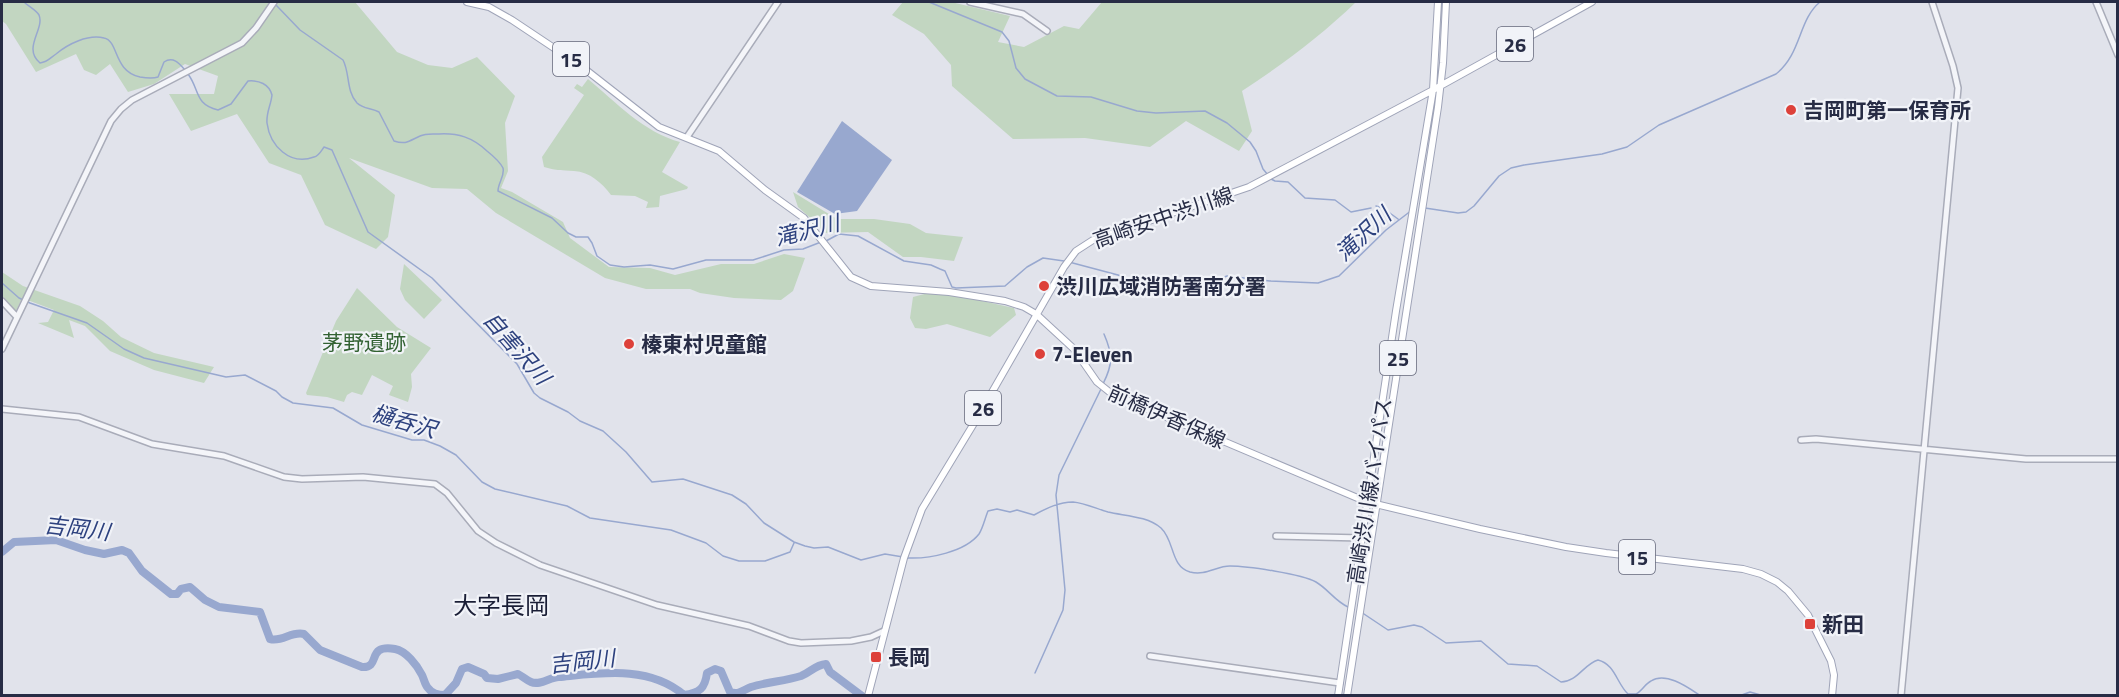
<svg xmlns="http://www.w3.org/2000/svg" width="2119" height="697" viewBox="0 0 2119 697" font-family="'Titillium Web','Noto Sans JP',sans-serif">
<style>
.green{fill:#c2d6c1}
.water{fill:#98a8cf}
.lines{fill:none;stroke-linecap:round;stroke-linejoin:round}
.stream{stroke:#98a8cf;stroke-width:1.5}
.river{stroke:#98a8cf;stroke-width:8}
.minor-casing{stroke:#a9acb9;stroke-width:8}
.major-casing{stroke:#9fa4b8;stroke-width:8}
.minor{stroke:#f4f5f9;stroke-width:5}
.major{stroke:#fff;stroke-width:6}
.poi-dot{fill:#dd413a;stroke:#f1f3f8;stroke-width:2}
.labels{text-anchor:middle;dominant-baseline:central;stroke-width:4.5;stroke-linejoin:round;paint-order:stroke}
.shield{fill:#f1f3f8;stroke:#64687b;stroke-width:1.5}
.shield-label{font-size:20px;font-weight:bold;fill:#272c45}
.poi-label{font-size:21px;font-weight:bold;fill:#272c45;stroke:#f1f3f8;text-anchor:start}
.street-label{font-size:21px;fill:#272c45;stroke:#f1f3f8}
.park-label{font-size:21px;fill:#336233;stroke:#f1f3f8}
.water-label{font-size:22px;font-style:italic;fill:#2d417e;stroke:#f1f3f8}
.quarter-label{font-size:24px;fill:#1a1e36;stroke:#f1f3f8}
</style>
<rect width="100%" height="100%" fill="#e1e3eb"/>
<path class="green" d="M2,2H355L397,52L428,65L452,68L477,57L515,96L505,123L508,171L501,188L512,192L563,222L570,238L609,267L650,268L675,275L721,264H754L784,254L805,258L793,291L781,300L734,298L700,293L690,289H646L605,278L496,213L467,189L432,188L349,158L395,195L388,237L376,249L325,225L301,175L269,163L237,114L191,131L169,94H214L218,76L185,64L154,84L128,92L110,64L96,75L84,70L76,54L36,72L6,24L2,21Z
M903,2H951L1010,16L998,42L1024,47L1064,26L1079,29L1102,2H1356C1322,35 1282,65 1242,91L1252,131L1239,151L1186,121L1150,147L1085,138L1013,139L952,86L951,65L924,34L892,15Z
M588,79C616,102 643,132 680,142L662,172L688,187L687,189L660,196L659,207L646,208L648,202L635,196L611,195C602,183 590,172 574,171C561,170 558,171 544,167L542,157L584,95L574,88L577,84L582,87Z
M793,192L837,219H874L910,224L926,233L963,237L954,261L921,257H903L868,232L823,233L818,225L798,207Z
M404,264L442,300L424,319L405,300L400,289Z
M2,272L23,286L80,306L103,321L121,337L154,353L214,367L204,383L154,370L110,351L85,326L69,320L74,338L38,323L48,322L54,310L22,298L16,311L2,296Z
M357,288L397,327L431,348L411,374L412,387L408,402L389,395L393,386L372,375L362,395L352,392L347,395L344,402L327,397L307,395L306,393L336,321Z
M936,291L1014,308L1016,315L990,337L947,324L926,329L915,328L910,318L913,297Z"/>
<path class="water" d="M842,121L892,160L857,211L835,214L797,192Z"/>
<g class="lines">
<path class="stream" d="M24,2C28,6 36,10 39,15C45,29 22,48 40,63C48,62 50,58 56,54C68,44 88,34 104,38C119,41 113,71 140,77C146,78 152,79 158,77L164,62C173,56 179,63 185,70
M929,2L1002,32L1009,41L1016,68L1025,79L1057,96L1091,97L1137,111L1156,113L1205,111L1227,123L1250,142L1256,151L1263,169L1268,175
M276,5L300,30L343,60C350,73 346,91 357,103C363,109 372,108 379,112L394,141C406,145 409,141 420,136C426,133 433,134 439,134C458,133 472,137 487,151C492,155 500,162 503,168C505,176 498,183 498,191L552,218L568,233L576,237H588L592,243L597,256L610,265L624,267L650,265L673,269L706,260H753L784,250L803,249L821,242
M188,74C200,90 194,104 218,110L231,104L248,81C259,80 269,84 272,95C271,105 266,113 267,123C270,146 290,166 314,157C319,156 321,151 324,147L332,150L368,232L432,278L517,364L534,393L540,398L568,412L580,421L603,431L626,452L652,482L683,479L732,495L746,504L764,523L794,542L805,546L814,548L828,547L861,560L885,554L903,557
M1271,179L1275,181L1288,182L1305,198L1335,200L1351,212L1371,208
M1376,206L1383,208L1398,219
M1425,208L1458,213L1466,212L1474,206L1499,176L1511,168L1524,165L1602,154L1627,147L1659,125L1776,74C1802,53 1798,20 1820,2
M826,241L839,234L858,236L904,261L931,265L940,269L945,271L952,287L956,288L1005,286L1027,267L1043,258L1064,261
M1069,262L1118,275L1161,293L1185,291L1227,276L1270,281L1318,283L1339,276L1386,230L1412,210
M2,283L19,298L30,303L87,323L124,349L144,358L226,377L245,375L276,391L282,397L293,403L333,408L362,425L412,440H424L440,446L456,455L482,482L495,489L567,506L590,518L671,530L706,543L723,556L739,561H765L790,552L794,543
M1103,384C1113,364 1113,355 1104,334
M908,558C929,559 965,552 979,534C983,528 985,518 988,511L997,509L1010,512L1017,510L1034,515C1047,508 1059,502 1073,502C1085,503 1097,509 1108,512C1125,516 1147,516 1161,528C1175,541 1170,566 1190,572C1206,576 1216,566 1230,566C1247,566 1302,574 1316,582C1328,589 1335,601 1348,607
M1361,612L1388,630L1414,625L1422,627L1446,643L1481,641L1508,664L1537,666L1561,682C1577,682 1584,664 1598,660C1615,664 1617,684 1628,694H1636C1642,691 1645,684 1651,681C1666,671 1689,688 1701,696
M1035,673L1063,610L1065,590L1056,495L1059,475L1101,389
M1739,696L1750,692L1764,696"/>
<path class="river" d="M2,552L14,542L56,540L85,550L104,554L122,550L129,553L142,571L171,594H177L181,589L190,587L205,600L219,607L260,612L270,639C283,642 291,631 304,634L320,650L362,667C382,668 365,644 395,649C406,651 417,665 422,675C424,679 425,685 428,688C432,694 439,695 445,695L456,683L462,669L468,667L484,674L487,678L498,679L518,674C522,676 526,680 531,682C540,686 550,677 559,677C601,673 649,665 684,695C700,693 705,688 707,673L715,669L721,671L730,692C740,695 743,690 751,687C767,682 785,681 801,676C811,672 815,665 826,664L830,672L862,696"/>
<g class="minor-casing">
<path id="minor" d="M970,2L1023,14L1047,31
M2096,2L2118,55
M687,137L778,2
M2,301L17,317
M2,349L111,121L121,109L132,100L242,43L256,28L274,2
M2,409L79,417L152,444L224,456L284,477L302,479L363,477L435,484L447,493L478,531L496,543L540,565L657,605L749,626L789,641L801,643L851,641L871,637L884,631
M1801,440L1816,439L2026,459H2118
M1276,536L1362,538
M1150,656L1340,683
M1901,696L1958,88L1953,66L1932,2"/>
</g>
<g class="major-casing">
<path id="major" d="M467,2L489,7L512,20L581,66L659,127L719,151L765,190L804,218L851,277L871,286L949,292L1005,301L1024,307L1036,314L1074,349L1097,382L1112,394L1367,502L1480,529L1566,547L1606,553L1743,569L1761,574L1777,582L1788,591L1808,615L1831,661L1834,675L1832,696
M868,696L904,558L922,509L976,420L1064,267L1076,251L1093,240L1249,187L1433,90L1592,2
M1338,696L1396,311L1433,90L1438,2
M1347,696L1438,107L1443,63L1446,2"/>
</g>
<use href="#minor" class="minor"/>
<use href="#major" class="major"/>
</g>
<g class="poi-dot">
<circle cx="1791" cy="110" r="6"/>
<circle cx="1044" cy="286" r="6"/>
<circle cx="629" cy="344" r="6"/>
<circle cx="1040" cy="354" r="6"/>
<rect x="1804" y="618" width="12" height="12" rx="3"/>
<rect x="870" y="651" width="12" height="12" rx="3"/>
</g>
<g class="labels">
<g class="shield">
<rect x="1497" y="27" width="36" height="34" rx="4.5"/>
<rect x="553" y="42" width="36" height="34" rx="4.5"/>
<rect x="1380" y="341" width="36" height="34" rx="4.5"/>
<rect x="965" y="391" width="36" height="34" rx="4.5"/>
<rect x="1619" y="540" width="36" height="34" rx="4.5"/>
</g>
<g class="shield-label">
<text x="1515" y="44">26</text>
<text x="571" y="59">15</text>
<text x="1398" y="358">25</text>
<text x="983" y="408">26</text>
<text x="1637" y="557">15</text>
</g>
<g class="poi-label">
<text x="1803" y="110">吉岡町第一保育所</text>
<text x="1056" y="286">渋川広域消防署南分署</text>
<text x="641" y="344">榛東村児童館</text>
<text x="1052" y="354">7-Eleven</text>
<text x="1822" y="624">新田</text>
<text x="888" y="657">長岡</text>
</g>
<g class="street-label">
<text transform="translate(1163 217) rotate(-19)">高崎安中渋川線</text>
<text transform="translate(1167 416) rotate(24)">前橋伊香保線</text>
<text transform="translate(1369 491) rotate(-81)">高崎渋川線バイパス</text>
</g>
<g class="park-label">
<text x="364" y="342">茅野遺跡</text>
</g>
<g class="water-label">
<text transform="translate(807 230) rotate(-14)">滝沢川</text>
<text transform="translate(1363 234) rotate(-43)">滝沢川</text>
<text transform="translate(517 348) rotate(49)">自害沢川</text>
<text transform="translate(404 421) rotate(16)">樋呑沢</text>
<text transform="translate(77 528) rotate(7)">吉岡川</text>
<text transform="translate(582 661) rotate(-6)">吉岡川</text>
</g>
<g class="quarter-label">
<text x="501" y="605">大字長岡</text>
</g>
</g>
<rect width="2119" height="697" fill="none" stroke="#272c45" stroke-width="6"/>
</svg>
